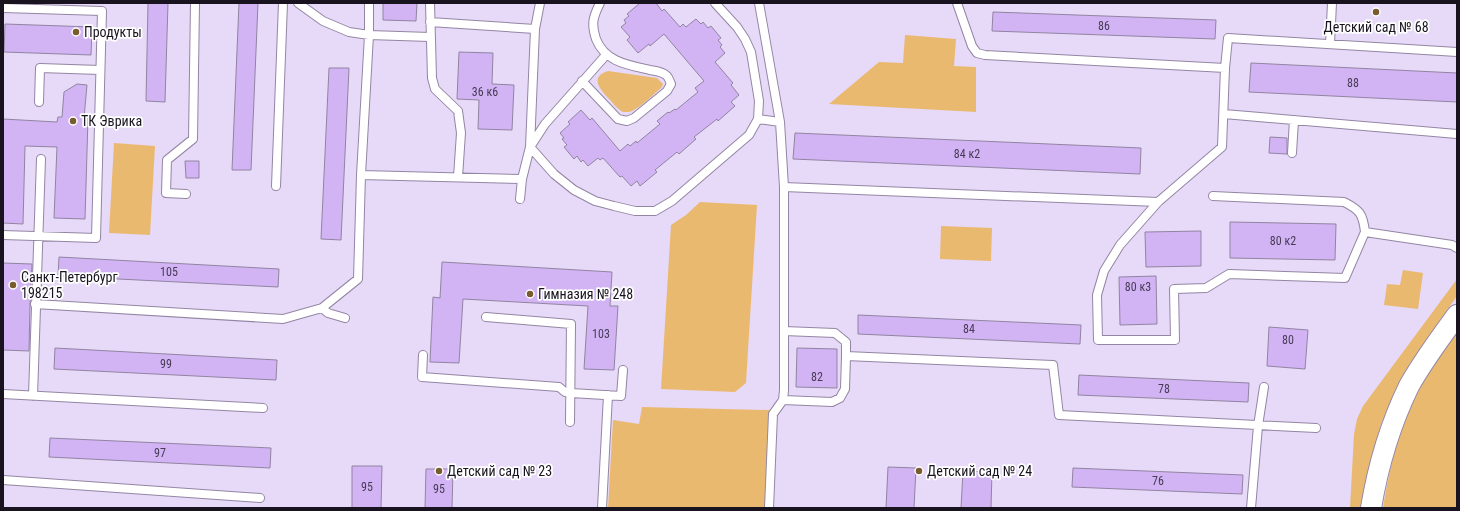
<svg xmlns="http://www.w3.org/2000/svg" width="1460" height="511" viewBox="0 0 1460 511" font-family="'Roboto Condensed',sans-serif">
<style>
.green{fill:#eab970}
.building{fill:#d2b4f5;stroke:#9184a1}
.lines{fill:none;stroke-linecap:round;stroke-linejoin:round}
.service-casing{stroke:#9386a3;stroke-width:10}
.tertiary-casing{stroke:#9386a3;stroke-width:22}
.service{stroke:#fff;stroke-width:8}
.tertiary{stroke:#fff;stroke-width:20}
.poi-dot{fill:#785b2e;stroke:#fff;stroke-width:1.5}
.labels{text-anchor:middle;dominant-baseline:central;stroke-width:3.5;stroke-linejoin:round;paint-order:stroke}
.number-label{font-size:12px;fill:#463b54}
.poi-label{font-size:14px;fill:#18131e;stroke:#fff;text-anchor:start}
</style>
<rect width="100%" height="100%" fill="#e7d9f8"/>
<path class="green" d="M905,35L956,39L954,66L976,67V112L829,104L879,62L903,63Z
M608,71L657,78L663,84L662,87C654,94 638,110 629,112C627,112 625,112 623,112C617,109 613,103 609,99C600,89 589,77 608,71Z
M114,143L155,146L150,235L109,233Z
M700,202L757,205L746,383L735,392L661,389L671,225L686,215Z
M941,226L992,228L991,261L940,259Z
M1403,270L1423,273L1418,309L1384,305L1387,284L1400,285Z
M1457,279V296L1426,340L1401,381L1381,424L1370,464L1363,508H1350L1354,434L1357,419L1363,406Z
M1457,333V508H1383C1390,468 1398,428 1418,391C1428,371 1443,352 1457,333Z
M642,407L769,410L765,508H608L613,420L639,424Z"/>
<path class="building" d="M148,3H168L165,102L146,101Z
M239,3H258L251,170H232Z
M383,3H417L416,21L383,20Z
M640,3H656L662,11L664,9L680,27L683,24L686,27L696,19L701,24L703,22L708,28L711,26L721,38L718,40L722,45L720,47L725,53L715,62L733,83L731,85L739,95L731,102L735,106L718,121L717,119L694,137L696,139L679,154L677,152L655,170L657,172L640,186L637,181L631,186L622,176L620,177L603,158L600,160L598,158L588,166L583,160L581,162L577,156L574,159L564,147L567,145L562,139L564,138L560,133L570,124L568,122L581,110L590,120L592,118L620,151L628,144L630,146L636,141L637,143L660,124L657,121L668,112L669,113L675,109L676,110L698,92L695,88L704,81L664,34L650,46L649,44L638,53L627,40L630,37L621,27L626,23L624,20L629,16L627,14Z
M993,12L1216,20L1215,39L992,31Z
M5,24L92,27L91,55L4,52Z
M459,52L493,53L492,84L514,85L512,130L478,129L479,100L457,99Z
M1251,63L1457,73V102L1249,92Z
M329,68H349L341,240L321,239Z
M77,84L87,85L84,118H88L85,219L54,218L57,147L25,146L23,224L3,223V119L57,122L58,117H62L64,92Z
M795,133L1141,148L1140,174L793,159Z
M1270,137L1287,138V154L1269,153Z
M185,161H199V178H186Z
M1230,222L1336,224L1335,260L1230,258Z
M1201,231V266L1146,267L1145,232Z
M59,257L279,269L278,287L58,276Z
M442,262L612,272L610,306H618L614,370L584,369L588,306L463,299L459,363L430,362L433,297L440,298Z
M3,263L32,264L30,304L29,351L3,350Z
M1156,276L1157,324L1120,325L1119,277Z
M858,315L1081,325L1080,344L858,334Z
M1269,327L1308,330L1305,369L1267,366Z
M55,348L277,360L276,380L54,369Z
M797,348L837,349V388L796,387Z
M1079,375L1249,383L1248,402L1078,395Z
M50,438L271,448L270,468L49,457Z
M352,466H382L381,508H352Z
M888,467L916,468L914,508H886Z
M1073,468L1243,475L1242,494L1072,487Z
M426,469H453L452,508H425Z
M963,471L992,472L991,508H961Z"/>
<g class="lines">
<g class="service-casing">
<path id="service" d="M298,3L323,21L349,32L369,35L430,37
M430,3L432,78L435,89L458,111L461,133L458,177
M715,3L737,27L745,39L751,52L759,101L758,119
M759,3L780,122L784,187V390L783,400L773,414L769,508
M957,3L972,46L977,53L985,55L1225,68
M3,8L102,11L96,238L3,235
M430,22L535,29
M1330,44L1332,3
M1457,52L1228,38L1225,68L1222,147L1158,202L1120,245L1104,271L1097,295L1098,340H1175L1174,289L1206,288L1229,274L1345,278L1365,232L1452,245L1457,248
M606,55L545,124L530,147L554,174L574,190L595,201L614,206L635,211H655L672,201L749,135L758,119L780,122
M582,81L618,119L627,121L634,118L667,91L671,84C670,82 669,78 667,76C662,71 656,71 650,70C628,65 605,62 596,39C591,24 593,17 600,3
M39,102L40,68L100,70
M1224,114L1457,134
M1292,153L1294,120
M361,175L522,179
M276,186L283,3
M784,187L1158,202
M186,194L166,193L167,160L193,139L195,3
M1213,196L1344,202C1360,210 1363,214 1365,232
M520,199L522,179L530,147L535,29L540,3
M35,304L283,319L322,308L358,279L361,175L369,35V3
M322,308L328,313L345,318
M486,317L571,324L570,422
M784,331L835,333L846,342V356L1053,365L1059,415L1316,428
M423,355L422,377L559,387L565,392L571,393L621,396L623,370
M3,394L263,408
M33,396L41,159
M783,400L832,402L840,398L845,389L846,356
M3,480L260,498
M602,508L608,395
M1251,508L1258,426L1264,387"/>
</g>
<g class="tertiary-casing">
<path id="tertiary" d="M1371,508C1378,466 1390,425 1409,386C1423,361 1440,338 1457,315"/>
</g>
<use href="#service" class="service"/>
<use href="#tertiary" class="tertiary"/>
</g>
<g class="poi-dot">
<circle cx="1376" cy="12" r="4"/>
<circle cx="76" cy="32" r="4"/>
<circle cx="73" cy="121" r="4"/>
<circle cx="13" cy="285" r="4"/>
<circle cx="530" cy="294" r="4"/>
<circle cx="439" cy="471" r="4"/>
<circle cx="919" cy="471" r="4"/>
</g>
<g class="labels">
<g class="number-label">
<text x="1104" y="26">86</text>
<text x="1353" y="83">88</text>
<text x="485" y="92">36 к6</text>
<text x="967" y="154">84 к2</text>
<text x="1283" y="241">80 к2</text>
<text x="169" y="272">105</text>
<text x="1138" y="287">80 к3</text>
<text x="969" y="329">84</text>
<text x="601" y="334">103</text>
<text x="1288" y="340">80</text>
<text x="166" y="364">99</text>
<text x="817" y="377">82</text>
<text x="1164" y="389">78</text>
<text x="160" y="453">97</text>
<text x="1158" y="481">76</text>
<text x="367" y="487">95</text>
<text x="439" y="489">95</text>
</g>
<g class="poi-label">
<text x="1376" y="27" text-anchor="middle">Детский сад № 68</text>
<text x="84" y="32">Продукты</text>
<text x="81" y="121">ТК Эврика</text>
<text x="21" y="277">Санкт-Петербург<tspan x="21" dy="16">198215</tspan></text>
<text x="538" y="294">Гимназия № 248</text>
<text x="447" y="471">Детский сад № 23</text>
<text x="927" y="471">Детский сад № 24</text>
</g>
</g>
<rect width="1460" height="511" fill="none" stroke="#18131e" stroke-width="8"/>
</svg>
